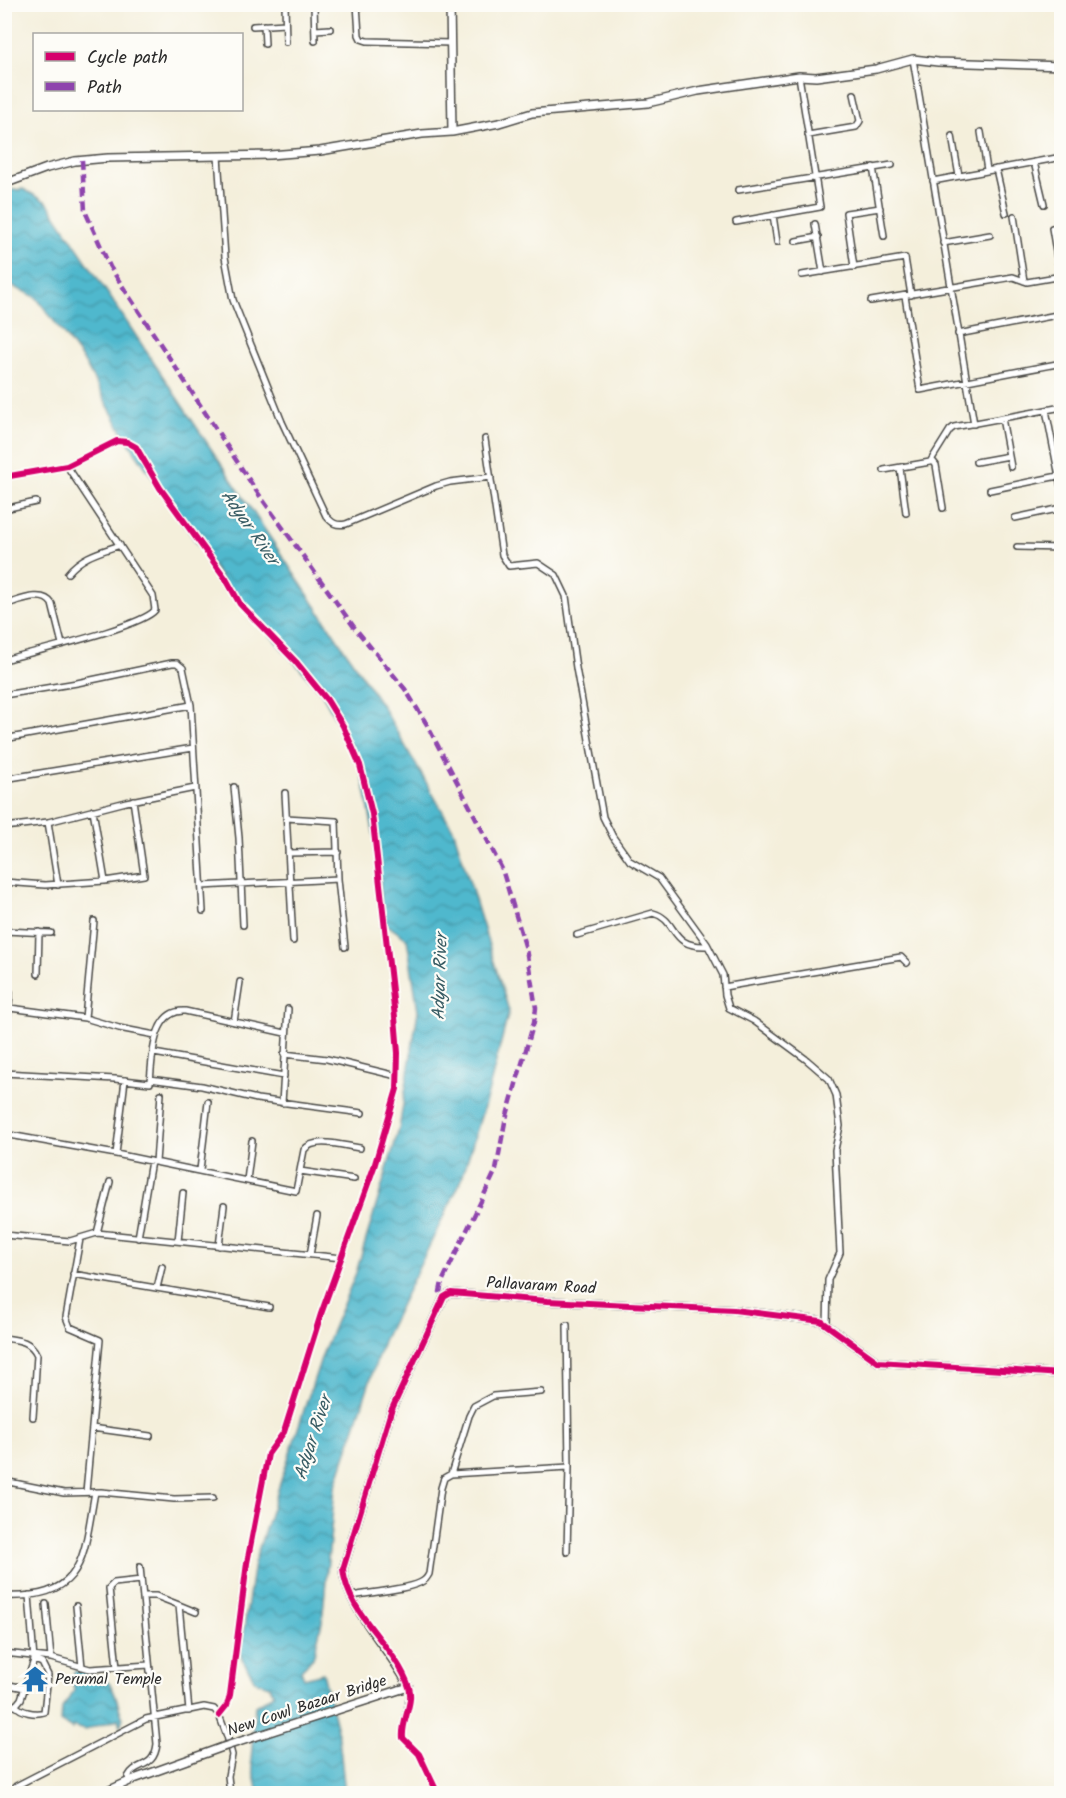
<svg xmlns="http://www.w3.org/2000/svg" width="1066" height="1798" viewBox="0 0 1066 1798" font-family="Kalam,sans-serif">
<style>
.water{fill:url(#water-waves);stroke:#3e727c;stroke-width:1.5}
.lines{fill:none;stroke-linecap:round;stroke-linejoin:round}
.minor-casing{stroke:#494845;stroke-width:8}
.tertiary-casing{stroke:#494845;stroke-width:10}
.minor{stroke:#fff;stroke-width:5}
.tertiary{stroke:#fff;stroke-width:7}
.tertiary-bridge-casing{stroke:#494845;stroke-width:10;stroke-linecap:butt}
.tertiary-bridge{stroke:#fff;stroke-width:7}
.quiet{stroke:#8e44ad;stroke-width:4.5;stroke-dasharray:9 4.5;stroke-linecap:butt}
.cycleway-casing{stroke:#fdfcf7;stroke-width:10}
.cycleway{stroke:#d6006c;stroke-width:6}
.labels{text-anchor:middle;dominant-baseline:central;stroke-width:4.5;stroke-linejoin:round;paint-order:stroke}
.street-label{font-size:16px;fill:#2b2b2b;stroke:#fdfcf7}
.poi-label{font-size:16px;fill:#2b2b2b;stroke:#fdfcf7;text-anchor:start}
.water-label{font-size:18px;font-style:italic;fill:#385c64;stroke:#fdfcf7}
</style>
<defs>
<pattern id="water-waves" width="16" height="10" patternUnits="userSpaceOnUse" patternTransform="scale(1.5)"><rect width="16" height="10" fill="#50b8cd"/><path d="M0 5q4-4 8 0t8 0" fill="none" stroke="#4396a7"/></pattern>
</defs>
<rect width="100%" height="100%" fill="#fdfcf7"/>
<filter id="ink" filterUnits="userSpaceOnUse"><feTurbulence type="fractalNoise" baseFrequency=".0167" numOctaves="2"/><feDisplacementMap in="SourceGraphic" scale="12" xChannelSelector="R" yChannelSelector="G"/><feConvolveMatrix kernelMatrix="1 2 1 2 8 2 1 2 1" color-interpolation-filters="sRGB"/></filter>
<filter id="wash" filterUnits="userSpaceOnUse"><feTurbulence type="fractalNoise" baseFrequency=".008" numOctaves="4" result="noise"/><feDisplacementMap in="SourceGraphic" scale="24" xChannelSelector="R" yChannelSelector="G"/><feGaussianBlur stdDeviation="1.35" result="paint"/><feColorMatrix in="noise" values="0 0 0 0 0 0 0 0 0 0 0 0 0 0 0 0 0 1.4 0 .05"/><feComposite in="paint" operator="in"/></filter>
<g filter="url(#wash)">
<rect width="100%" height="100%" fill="#f4efdb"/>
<path class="water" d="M23,189L47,202L384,709L454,831L509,1011L487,1097L461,1181L383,1341L335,1488L322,1622L313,1658L301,1670L304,1678L323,1673L339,1738L345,1793H258L251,1761L255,1706L274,1694L269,1686L255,1681L240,1655L254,1563L322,1355L356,1273L399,1129L418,1011L407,939L383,922L378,856L360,763L321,692L225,584L125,437L83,360L36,297L5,283L4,191Z
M75,1671C80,1671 84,1673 89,1674C118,1679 113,1696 123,1718L120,1726L118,1719L85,1730L73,1726L72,1729L61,1722L62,1708L74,1691L72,1678Z"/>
</g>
<g filter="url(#ink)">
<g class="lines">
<g class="minor-casing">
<path id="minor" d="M285,4L286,42
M314,4L315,41
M357,4L359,35L361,39L367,41L451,43
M264,25L265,44
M253,26L285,24
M315,30L330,29
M913,59L974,424
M981,132L987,170
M808,135L856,127L860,121L854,94
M952,136L959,176
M218,156L225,257L233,300L282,422L326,516C332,523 336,526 346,524L436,486L450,482L491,477
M1034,162L1044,204
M873,167L884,236
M996,169L1006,213
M933,181L1062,157
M738,190L892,165
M773,215L777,242
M1014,216L1024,281
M736,222L820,207L799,76
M815,224L823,272
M796,241L818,237
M943,243L990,235
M854,267L846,213L880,208
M802,275L905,258L911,295
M1060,276L1052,228L1062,226
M905,296L920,390L1062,363
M871,301L1013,277L1027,282L1062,276
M958,334L1062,314
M1046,410L1062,492
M1002,418L1011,467
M485,439L502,555L509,566L538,563L556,575L566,596L576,668L603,817L613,837L630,861L659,878L707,944L723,975L725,995L729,1008L754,1021L807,1060L829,1079L836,1095L840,1126L835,1150L840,1253L828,1280L827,1326
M932,460L936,465L943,508
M976,462L1009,456
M900,468L906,513
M884,470L930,462L950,430L954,427L1062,407
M4,477L67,466L117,441L127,442L136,447L160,488L226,579L240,604L296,662L327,700L343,726L360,765L372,814L395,1017L398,1053L397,1089L374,1167L321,1314L284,1432L268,1454L247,1563L230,1695L227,1705L219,1715
M990,490L1058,476
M4,509L36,502
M1015,518L1062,508
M1017,547L1062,548
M68,573C82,556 100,552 120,545
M4,605C18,601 43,589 52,604L62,644
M4,660C31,652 142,627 155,610L153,596L67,466
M4,695L77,683L172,663H177L183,668L191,705L203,911
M4,739L191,705
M4,779L193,748
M234,787L239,838L243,925
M285,793L293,941
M93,810L105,881L144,875L133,800
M286,818L336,821L338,879L345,947
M48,822L58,885
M4,827L48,822L126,802L195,788
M288,853L338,852
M4,882L45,885L105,881
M202,886L338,879
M4,931L51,933
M577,935L653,913C679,920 668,948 708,946
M38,974L39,932
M724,987L895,958L901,957L907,963
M4,989L10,992L4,1067
M10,1008L85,1018L119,1028L155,1035
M85,1018L94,921
M234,1022L240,982
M154,1053L284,1076
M284,1054L327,1059L397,1076
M4,1073L115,1079L150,1083C152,1060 152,1009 185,1011L285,1033
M150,1079L202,1086L257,1099L362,1113
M282,1103L288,1009
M4,1134L116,1154L296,1191L304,1150C314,1136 344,1146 360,1148
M116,1154L125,1080
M156,1162L161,1094
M200,1170L208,1102
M300,1171L354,1179
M247,1180L252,1141
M97,1233L110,1182
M4,1235L70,1241L97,1233L342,1258
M138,1238L151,1161
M80,1239L66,1317L70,1327L100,1340L86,1492
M178,1241L183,1193
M219,1246L224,1206
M310,1255L317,1216
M73,1274L269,1307
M157,1288L162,1267
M4,1338C19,1340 31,1341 37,1355L33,1417
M92,1428L150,1436
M451,1474L469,1416L474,1406L493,1396L541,1392
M4,1481L64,1493L101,1492L174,1499L213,1498
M567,1552L569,1467
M4,1596C86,1599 83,1557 95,1492
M143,1596H156L179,1605
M351,1596C366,1593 413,1589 423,1581C427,1579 427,1577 429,1574L441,1488L444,1478L451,1474L569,1467L567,1325
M46,1604L51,1658
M76,1606L82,1667
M4,1653L51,1658L90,1669L149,1665
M117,1668L109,1588L114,1583L141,1580
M4,1684L25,1688
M409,1687C412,1705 401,1720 403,1738L419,1754L438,1794
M15,1705C21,1712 35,1715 44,1712L48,1675L42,1663L34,1660
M4,1709L16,1705L21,1699L34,1660L29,1595
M189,1711L179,1605L196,1612
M130,1781L128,1777C136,1761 154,1770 157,1744L140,1567
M8,1794L16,1786L146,1719L204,1707L214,1709L219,1715L227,1736L232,1755L228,1776L230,1794"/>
</g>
<g class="tertiary-casing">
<path id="tertiary" d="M450,4L452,132
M4,184L47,168L75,161L108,158L270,155L320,151L422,134L452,132L499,123L532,113L648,103L698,91L799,76L816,77L876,69L913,59L938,62L1062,66
M399,1690L409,1687C391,1649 347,1610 343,1569L391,1411L444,1297L451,1293L547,1301L734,1310L821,1321L878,1362L1062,1374
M101,1794L134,1779L223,1747"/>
</g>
<use href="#minor" class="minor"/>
<use href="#tertiary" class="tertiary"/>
<g class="tertiary-bridge-casing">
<path id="tertiary-bridge" d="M223,1747L399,1690"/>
</g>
<use href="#tertiary-bridge" class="tertiary-bridge"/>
<path class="quiet" d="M82,160L85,211L110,267L255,489L354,627L405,689L426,723L478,822L502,869L526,949L536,1008L534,1022L505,1122L496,1170L442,1282L440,1292L443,1299"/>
<g class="cycleway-casing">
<path id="cycleway" d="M4,477L67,466L117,441L127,442L136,447L160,488L226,579L240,604L296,662L327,700L343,726L360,765L372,814L395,1017L398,1053L397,1089L374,1167L321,1314L284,1432L268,1454L247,1563L230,1695L227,1705L219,1715
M438,1794L419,1754L403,1738C401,1721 414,1704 409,1687C395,1645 348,1616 343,1569L391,1411L444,1297L451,1293L547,1301L734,1310L821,1321L878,1362L1062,1374"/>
</g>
<use href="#cycleway" class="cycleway"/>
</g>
</g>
<defs>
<g id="temple-bare" transform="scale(2.07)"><path d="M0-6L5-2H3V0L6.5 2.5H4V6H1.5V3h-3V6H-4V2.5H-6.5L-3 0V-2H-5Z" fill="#1f6fb2" stroke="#fdfcf7" stroke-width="2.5" paint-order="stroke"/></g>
</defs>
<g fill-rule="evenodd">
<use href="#temple-bare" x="35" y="1679"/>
</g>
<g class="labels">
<g class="street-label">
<text transform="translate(541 1286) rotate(3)">Pallavaram Road</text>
<text transform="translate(307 1706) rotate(-18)">New Cowl Bazaar Bridge</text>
</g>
<g class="poi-label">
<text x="55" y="1679">Perumal Temple</text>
</g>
<g class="water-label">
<text transform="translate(249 528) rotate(55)">Adyar River</text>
<text transform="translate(441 977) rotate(-88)">Adyar River</text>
<text transform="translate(314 1438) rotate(-72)">Adyar River</text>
</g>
</g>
<rect width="1066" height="1798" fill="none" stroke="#fdfcf7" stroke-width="24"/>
<rect x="33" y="33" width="210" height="78" fill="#fdfcf7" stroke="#a9a8a5" stroke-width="1.5"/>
<rect x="45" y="52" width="30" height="9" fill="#d6006c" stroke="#a9a8a5" stroke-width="1.5"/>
<text x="87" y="63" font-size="18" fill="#2b2b2b">Cycle path</text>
<rect x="45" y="82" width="30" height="9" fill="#8e44ad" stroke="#a9a8a5" stroke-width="1.5"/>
<text x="87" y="93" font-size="18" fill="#2b2b2b">Path</text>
</svg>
